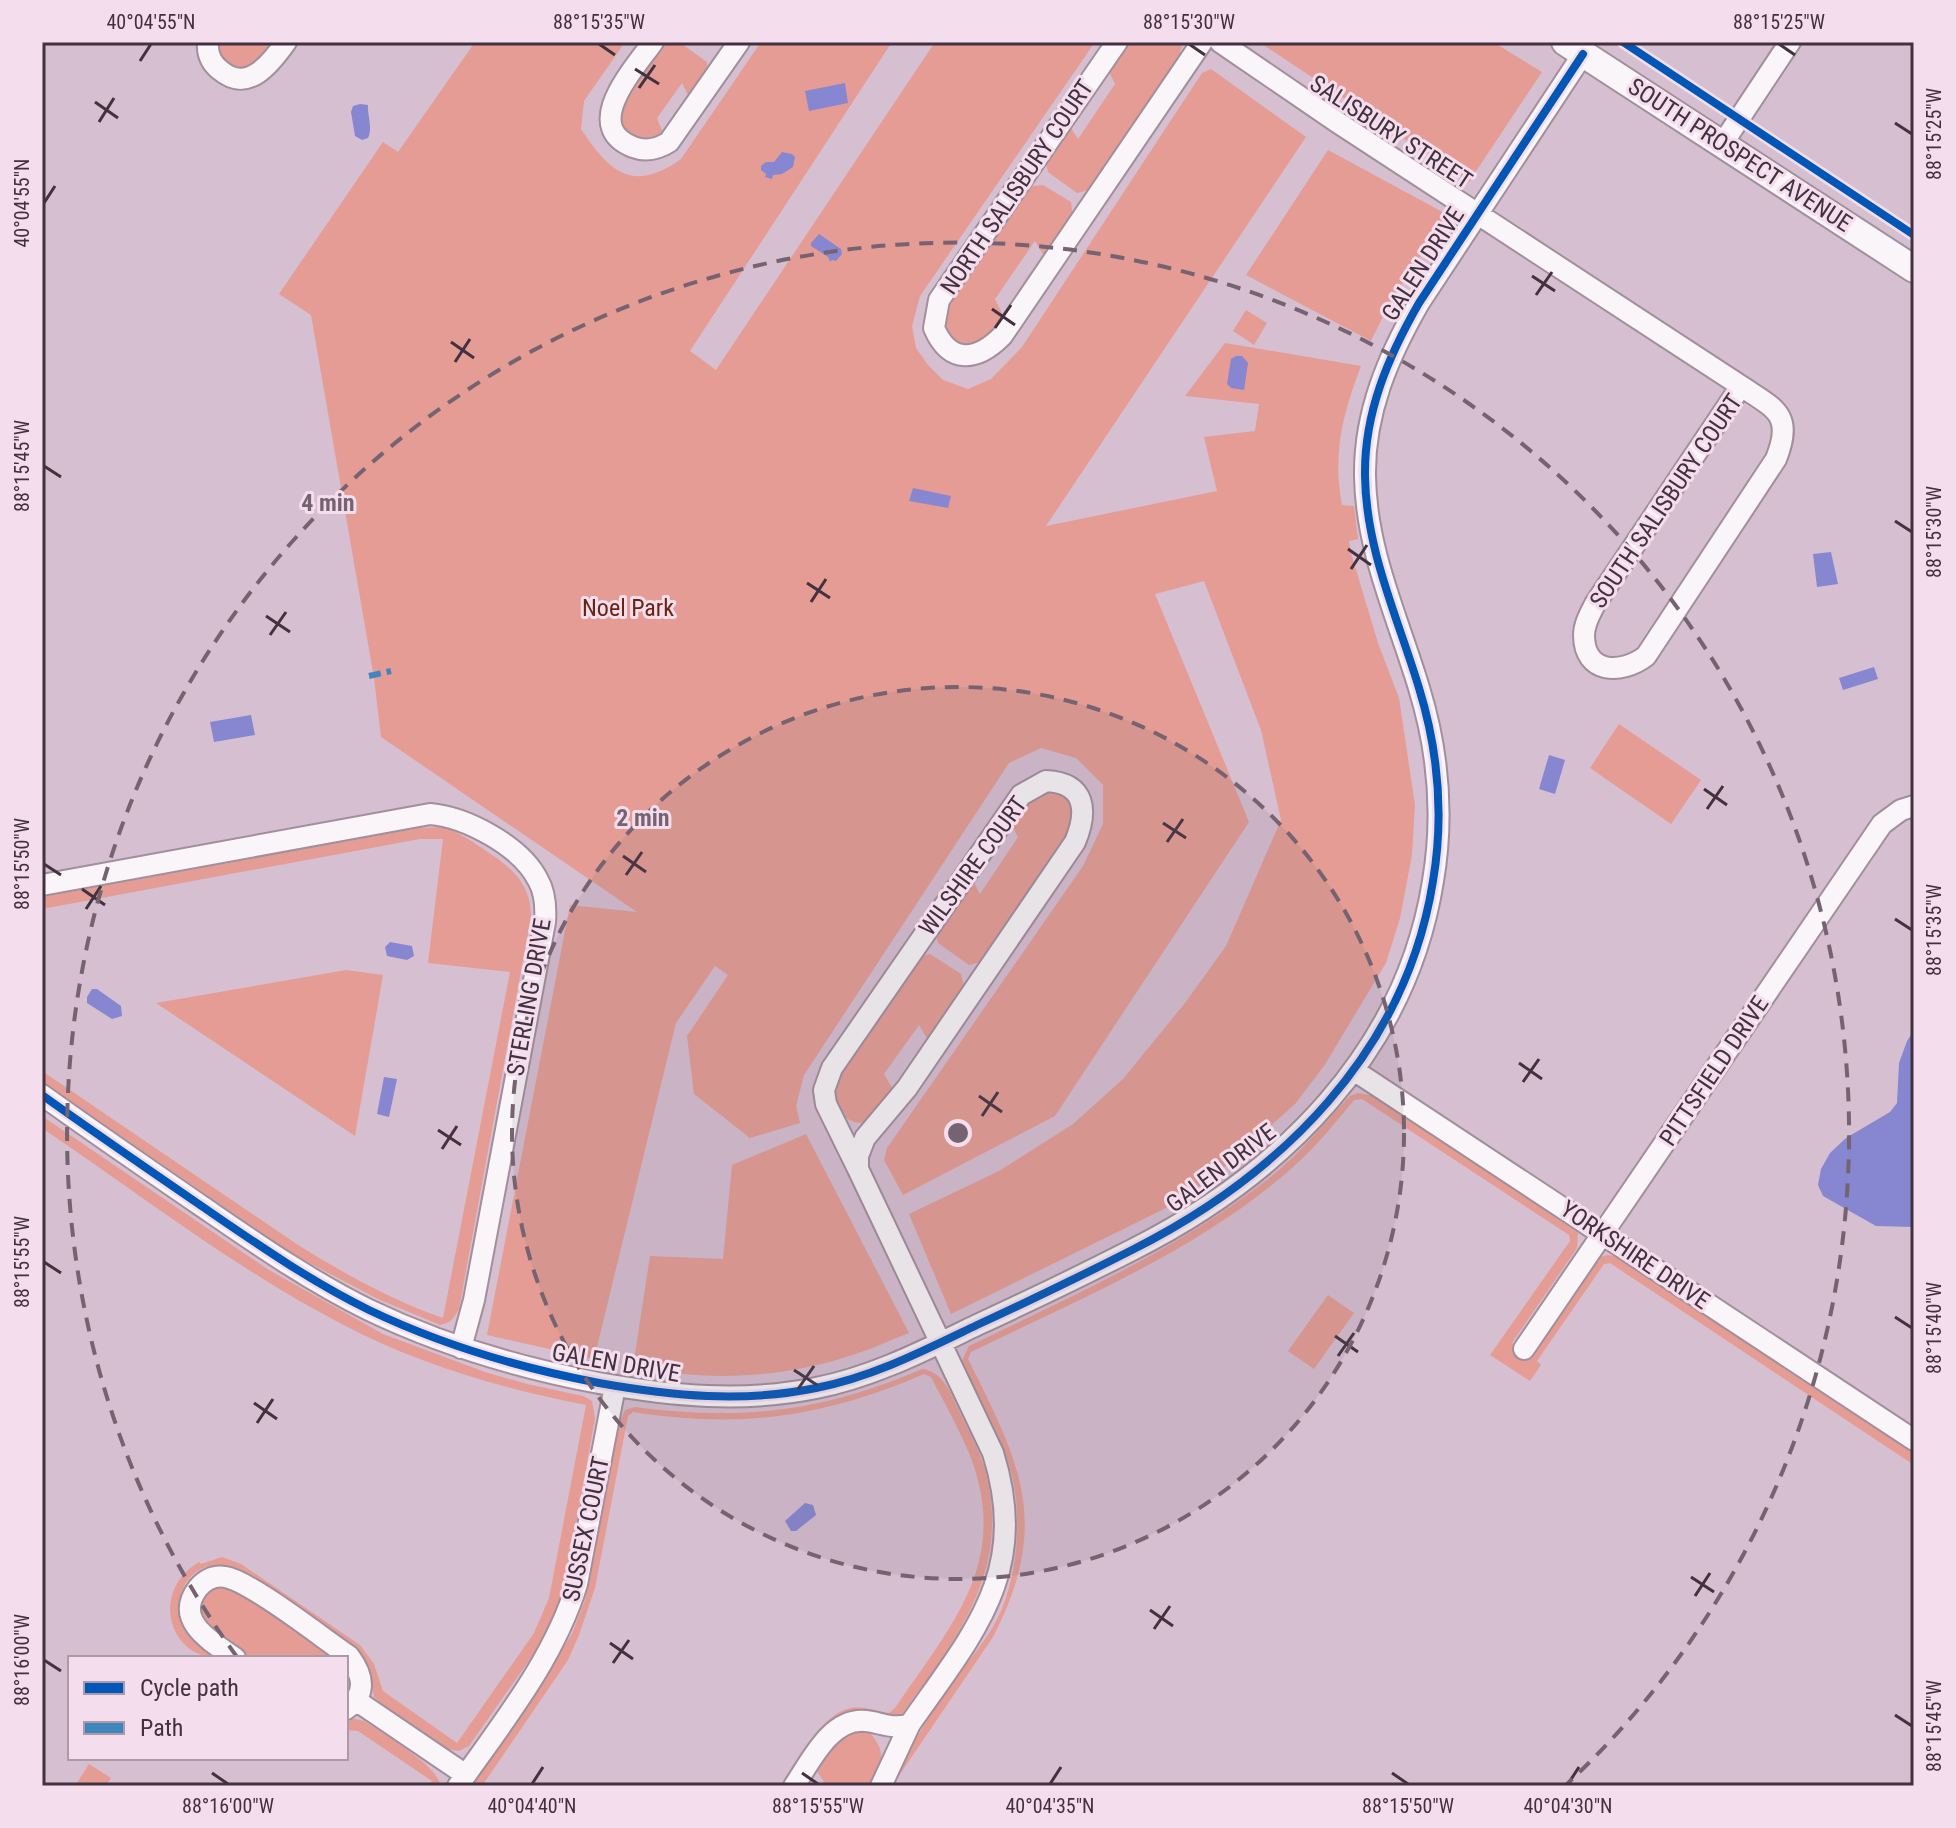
<svg xmlns="http://www.w3.org/2000/svg" width="1956" height="1828" viewBox="0 0 1956 1828" font-family="'Roboto Condensed',sans-serif">
<style>
.green{fill:#e59c94}
.water{fill:#8687d0}
.lines{fill:none;stroke-linecap:round;stroke-linejoin:round}
.minor-casing{stroke:#a18f9c;stroke-width:24}
.major-casing{stroke:#a18f9c;stroke-width:30}
.minor{stroke:#f9f5f8;stroke-width:20}
.major{stroke:#f9f5f8;stroke-width:26}
.quiet{stroke:#4085be;stroke-width:6;stroke-dasharray:12 6;stroke-linecap:butt}
.cycleway-casing{stroke:#f4deed;stroke-width:13}
.cycleway{stroke:#0057b8;stroke-width:8}
.ticks{fill:none;stroke:#42313e;stroke-width:3}
.ring{fill:none;stroke:#766371;stroke-width:4;stroke-dasharray:14 10}
.labels{text-anchor:middle;dominant-baseline:central;stroke-width:6;stroke-linejoin:round;paint-order:stroke}
.street-label{font-size:24px;fill:#42313e;stroke:#f4deed}
.park-label{font-size:24px;fill:#6c2411;stroke:#f4deed}
.centre{fill:#766371;stroke:#f4deed;stroke-width:4}
.ring-label{font-size:24px;text-anchor:middle;font-weight:bold;fill:#766371;stroke:#f4deed;stroke-width:6;stroke-linejoin:round;paint-order:stroke}
.neatline{fill:none;stroke:#42313e;stroke-width:3}
.ticks-label{font-size:20px;text-anchor:middle;fill:#42313e}
</style>
<rect width="100%" height="100%" fill="#d6bfd0"/>
<path class="green" d="M212,42H267L272,52L251,70L227,68Z
M475,42H625L584,101L581,129C610,173 633,193 681,159L761,42H892L690,351L716,370L935,42H1095L920,296L912,326L916,348L928,365L943,380L968,389L991,379L1022,347L1202,73L1211,69L1306,137L1046,526L1217,491L1204,437L1255,431L1259,404L1185,396L1225,343L1361,366C1343,413 1332,454 1342,505L1354,506L1358,539L1349,541L1351,553L1378,643L1399,698L1415,805L1412,855L1400,918L1386,963L1324,1066L1295,1104L1212,1178L1164,1209L951,1314L909,1214L999,1171L1073,1124L1123,1079L1185,1003L1226,946L1281,820L1261,730L1204,581L1155,594L1249,822L1055,1116L903,1195L884,1160L887,1148L1083,866L1103,824V785L1076,758L1041,748L1009,763L804,1075L796,1106L800,1123L750,1138L694,1094L687,1036L728,975L715,966L676,1023L594,1359L487,1335L570,905L637,912L381,737L374,678L311,315L279,294L383,142L398,152Z
M658,42H679L707,62L708,74L690,99L682,83L657,118L664,136L643,142L623,134L615,105Z
M1122,42H1183L1176,67L1093,189L1077,193L1048,172L1044,156L1067,122L1078,139L1115,84L1106,66Z
M1259,42H1493L1542,72L1469,182Z
M1328,150L1448,215L1391,300L1371,341L1246,275Z
M1043,185L1071,202L1073,218L1046,259L1035,241L995,299L1005,319L983,342L962,347L943,334L941,310L1024,187Z
M1246,310L1267,323L1254,345L1233,331Z
M1619,724L1701,780L1671,824L1590,768Z
M1041,791H1056C1077,804 1074,817 1067,838L985,961L969,965L938,943L934,927L970,875L980,894L1018,837L1008,819Z
M442,827C457,831 468,839 482,848C509,866 531,881 531,917L459,1309C454,1318 451,1323 440,1325L378,1299L296,1256L42,1082V1071L298,1245C343,1273 393,1301 443,1318L510,972L428,963L443,839H420L42,909V897L419,828Z
M930,954L961,974L965,990L929,1042L919,1025L884,1074L895,1093C888,1102 879,1117 869,1121C844,1130 830,1100 832,1081L913,958Z
M346,970L383,975L355,1136L156,1003Z
M1358,1093L1375,1096L1578,1233L1577,1248L1512,1343L1530,1355L1594,1262C1604,1254 1608,1254 1620,1258L1914,1454V1465L1610,1263L1604,1264L1537,1361L1541,1365L1530,1381L1490,1355L1570,1241L1569,1235L1362,1099L1354,1100C1335,1123 1316,1147 1293,1167C1200,1250 1081,1298 971,1352L968,1359C1020,1463 1052,1523 993,1637L892,1786C909,1745 935,1708 961,1671C975,1653 992,1632 1001,1611C1017,1573 1021,1525 1014,1485C1006,1441 979,1401 962,1361L969,1346C1072,1296 1177,1250 1268,1179C1298,1156 1324,1123 1350,1096Z
M42,1116L269,1270L383,1334L485,1372L527,1384L583,1396L592,1401L595,1418L566,1581L557,1612L542,1642L469,1746L459,1751L445,1749L389,1710L374,1697L366,1661L354,1650C327,1632 249,1570 222,1566C186,1561 169,1604 185,1631C192,1643 208,1650 219,1658C168,1658 150,1591 199,1562L201,1564L222,1557L241,1564L360,1645L374,1664L383,1691L457,1743L534,1633L549,1598L586,1405C500,1388 416,1364 338,1322C236,1269 138,1193 42,1128Z
M806,1134L909,1333C888,1341 868,1351 846,1357C777,1379 704,1381 633,1367L650,1256L723,1259L732,1165Z
M1328,1295L1354,1313L1314,1369L1288,1351Z
M922,1369C946,1372 952,1398 962,1417C971,1436 981,1454 986,1473C1011,1573 955,1641 900,1717C884,1722 874,1712 857,1711C827,1710 802,1763 786,1786H781C797,1763 822,1712 851,1708C864,1706 876,1711 889,1713L895,1708C952,1624 1012,1561 969,1453C958,1427 944,1402 931,1377L924,1374C824,1417 741,1429 633,1412L628,1416L595,1588L579,1635L568,1660L482,1786H471L572,1634L585,1600L618,1425L625,1410L635,1407C743,1421 822,1412 922,1369Z
M218,1586H231L337,1658H248L207,1630L198,1611L204,1595Z
M351,1718L364,1721C381,1733 441,1767 440,1786H429L432,1781L367,1737L358,1731L346,1730V1721Z
M850,1731L870,1733C887,1752 883,1766 872,1786H822L824,1782L814,1767L829,1745Z
M89,1764L111,1778L106,1786H75Z"/>
<path class="water" d="M845,83L848,103L809,111L805,91Z
M360,104L368,105C367,113 373,129 368,138L362,140L355,136L351,112L353,106Z
M782,152L792,154L795,157L793,167L782,174L773,175L772,179L765,177L766,174L761,170V166L766,162H774Z
M819,234L841,249L842,254L836,261L832,260L830,262L828,257L811,246V243Z
M1236,356H1242L1248,363L1244,390L1231,388L1227,384L1231,359Z
M913,488L951,496L948,508L909,501Z
M1831,552L1838,584L1817,587L1813,554Z
M1874,667L1878,679L1843,690L1839,678Z
M251,715L255,735L214,742L210,722Z
M1549,755L1565,760L1555,794L1539,789Z
M390,942L412,946L414,956L407,960L387,956L385,947Z
M92,989H97L121,1006L122,1016L112,1019L87,1003V997Z
M1914,1030V1227L1876,1226L1823,1196L1818,1185L1821,1169L1830,1153L1846,1138L1890,1112L1897,1103L1899,1063L1907,1041Z
M384,1077L397,1079L389,1117L377,1114Z
M805,1503L813,1505L816,1515L796,1531H791L785,1521Z"/>
<g class="lines">
<g class="minor-casing">
<path id="minor" d="M208,42C207,53 211,63 220,70C248,94 271,63 286,42
M653,42C635,68 580,126 633,147C646,152 658,149 669,142L739,42
M1117,42L939,300L934,328C950,365 977,361 1002,336L1202,42
M1220,42L1337,122L1741,386
M1723,143L1790,42
M1741,386C1775,409 1794,414 1776,459L1646,656C1621,675 1584,674 1584,635C1584,624 1590,614 1595,604Z
M1046,781C1086,783 1088,811 1075,842L907,1088L865,1138L858,1156V1169L826,1104L824,1090L832,1068L1021,795Z
M42,885L430,814C466,817 521,846 538,880C545,892 546,908 545,922L474,1300L461,1348
M1355,1071L1914,1440
M42,1095C95,1133 149,1170 203,1207C257,1244 310,1281 369,1310C442,1345 520,1368 599,1383C672,1396 743,1403 816,1388C873,1377 925,1350 977,1325C1029,1301 1081,1276 1132,1250C1281,1175 1406,1052 1433,881C1444,816 1438,750 1419,688C1398,618 1366,551 1365,476C1364,413 1388,357 1419,303L1583,54
M858,1169L993,1453C1030,1572 975,1631 910,1724
M1524,1349L1882,824L1901,810L1914,806
M235,1658C212,1642 173,1621 198,1588C205,1580 214,1575 225,1577C249,1580 325,1640 349,1656C364,1676 367,1694 346,1709
M357,1701L466,1775
M458,1786C503,1722 554,1659 577,1584L615,1386
M794,1786C811,1761 831,1717 866,1721C882,1723 895,1730 910,1724L881,1786"/>
</g>
<g class="major-casing">
<path id="major" d="M1565,42L1914,269"/>
</g>
<use href="#minor" class="minor"/>
<use href="#major" class="major"/>
<path class="quiet" d="M369,676L391,671"/>
<g class="cycleway-casing">
<path id="cycleway" d="M1623,42L1914,235
M42,1095C95,1133 149,1170 203,1207C257,1244 310,1281 369,1310C442,1345 520,1368 599,1383C672,1396 743,1403 816,1388C873,1377 925,1350 977,1325C1029,1301 1081,1276 1132,1250C1281,1175 1406,1052 1433,881C1444,816 1438,750 1419,688C1398,618 1366,551 1365,476C1364,413 1388,357 1419,303L1583,54"/>
</g>
<use href="#cycleway" class="cycleway"/>
</g>
<path class="ticks" d="M599,44L615,55M1189,44L1205,55M1779,44L1795,55M140,61L151,44M635,69L659,84M639,88L655,65M95,102L118,118M99,122L114,98M1895,123L1912,134M44,203L55,186M1532,276L1555,291M1536,295L1552,272M992,309L1015,325M995,328L1011,305M451,342L474,358M455,362L470,339M44,466L61,477M1895,521L1912,532M1348,549L1371,565M1351,569L1367,545M807,583L830,598M811,602L826,579M266,616L290,632M270,635L286,612M1704,789L1727,805M1707,809L1723,786M1163,823L1186,838M1167,842L1183,819M623,856L646,872M44,864L61,875M626,875L642,852M82,889L105,905M86,909L101,886M1895,919L1912,930M1519,1063L1542,1079M1523,1082L1539,1059M979,1096L1002,1112M982,1116L998,1092M438,1130L461,1145M442,1149L457,1126M44,1262L61,1273M1895,1317L1912,1328M1335,1336L1358,1352M1338,1356L1354,1333M794,1370L817,1385M798,1389L814,1366M254,1403L277,1419M257,1423L273,1399M1691,1577L1714,1592M1695,1596L1710,1573M1150,1610L1173,1626M1154,1629L1170,1606M610,1643L633,1659M44,1660L61,1671M613,1663L629,1640M1895,1715L1912,1726M212,1773L228,1784M802,1773L818,1784M1392,1773L1408,1784M532,1784L543,1767M1050,1784L1061,1767M1568,1784L1579,1767"/>
<circle cx="958" cy="1133" r="446" fill="#766371" fill-opacity=".12"/>
<g class="ring">
<circle cx="958" cy="1133" r="446"/>
<path d="M237 1657A891 891 0 1 1 1566 1785"/>
</g>
<g class="labels">
<g class="street-label">
<text transform="translate(1391 132) rotate(33)">SALISBURY STREET</text>
<text transform="translate(1740 155) rotate(33)">SOUTH PROSPECT AVENUE</text>
<text transform="translate(1017 187) rotate(-56)">NORTH SALISBURY COURT</text>
<text transform="translate(1423 264) rotate(-57)">GALEN DRIVE</text>
<text transform="translate(1666 501) rotate(-56)">SOUTH SALISBURY COURT</text>
<text transform="translate(973 866) rotate(-54)">WILSHIRE COURT</text>
<text transform="translate(529 997) rotate(-80)">STERLING DRIVE</text>
<text transform="translate(1714 1071) rotate(-56)">PITTSFIELD DRIVE</text>
<text transform="translate(1221 1168) rotate(-37)">GALEN DRIVE</text>
<text transform="translate(1635 1255) rotate(34)">YORKSHIRE DRIVE</text>
<text transform="translate(616 1363) rotate(10)">GALEN DRIVE</text>
<text transform="translate(586 1529) rotate(-78)">SUSSEX COURT</text>
</g>
<g class="park-label">
<text x="628" y="608">Noel Park</text>
</g>
</g>
<circle cx="958" cy="1133" r="12" class="centre"/>
<g class="ring-label">
<text x="328" y="511">4 min</text>
<text x="643" y="826">2 min</text>
</g>
<rect width="1956" height="1828" fill="none" stroke="#f4deed" stroke-width="88"/>
<rect x="68" y="1656" width="280" height="104" fill="#f4deed" stroke="#ad99a7" stroke-width="2"/>
<rect x="84" y="1682" width="40" height="12" fill="#0057b8" stroke="#ad99a7" stroke-width="2"/>
<text x="140" y="1696" font-size="24" fill="#42313e">Cycle path</text>
<rect x="84" y="1722" width="40" height="12" fill="#4085be" stroke="#ad99a7" stroke-width="2"/>
<text x="140" y="1736" font-size="24" fill="#42313e">Path</text>
<rect x="44" y="44" width="1868" height="1740" class="neatline"/>
<g class="ticks-label">
<text x="151" y="29">40°04'55"N</text>
<text x="599" y="29">88°15'35"W</text>
<text x="1189" y="29">88°15'30"W</text>
<text x="1779" y="29">88°15'25"W</text>
<text transform="translate(1934 134) rotate(-90)" y="7">88°15'25"W</text>
<text transform="translate(22 203) rotate(-90)" y="7">40°04'55"N</text>
<text transform="translate(22 466) rotate(-90)" y="7">88°15'45"W</text>
<text transform="translate(1934 532) rotate(-90)" y="7">88°15'30"W</text>
<text transform="translate(22 864) rotate(-90)" y="7">88°15'50"W</text>
<text transform="translate(1934 930) rotate(-90)" y="7">88°15'35"W</text>
<text transform="translate(22 1262) rotate(-90)" y="7">88°15'55"W</text>
<text transform="translate(1934 1328) rotate(-90)" y="7">88°15'40"W</text>
<text transform="translate(22 1660) rotate(-90)" y="7">88°16'00"W</text>
<text transform="translate(1934 1726) rotate(-90)" y="7">88°15'45"W</text>
<text x="228" y="1813">88°16'00"W</text>
<text x="532" y="1813">40°04'40"N</text>
<text x="818" y="1813">88°15'55"W</text>
<text x="1050" y="1813">40°04'35"N</text>
<text x="1408" y="1813">88°15'50"W</text>
<text x="1568" y="1813">40°04'30"N</text>
</g>
</svg>
